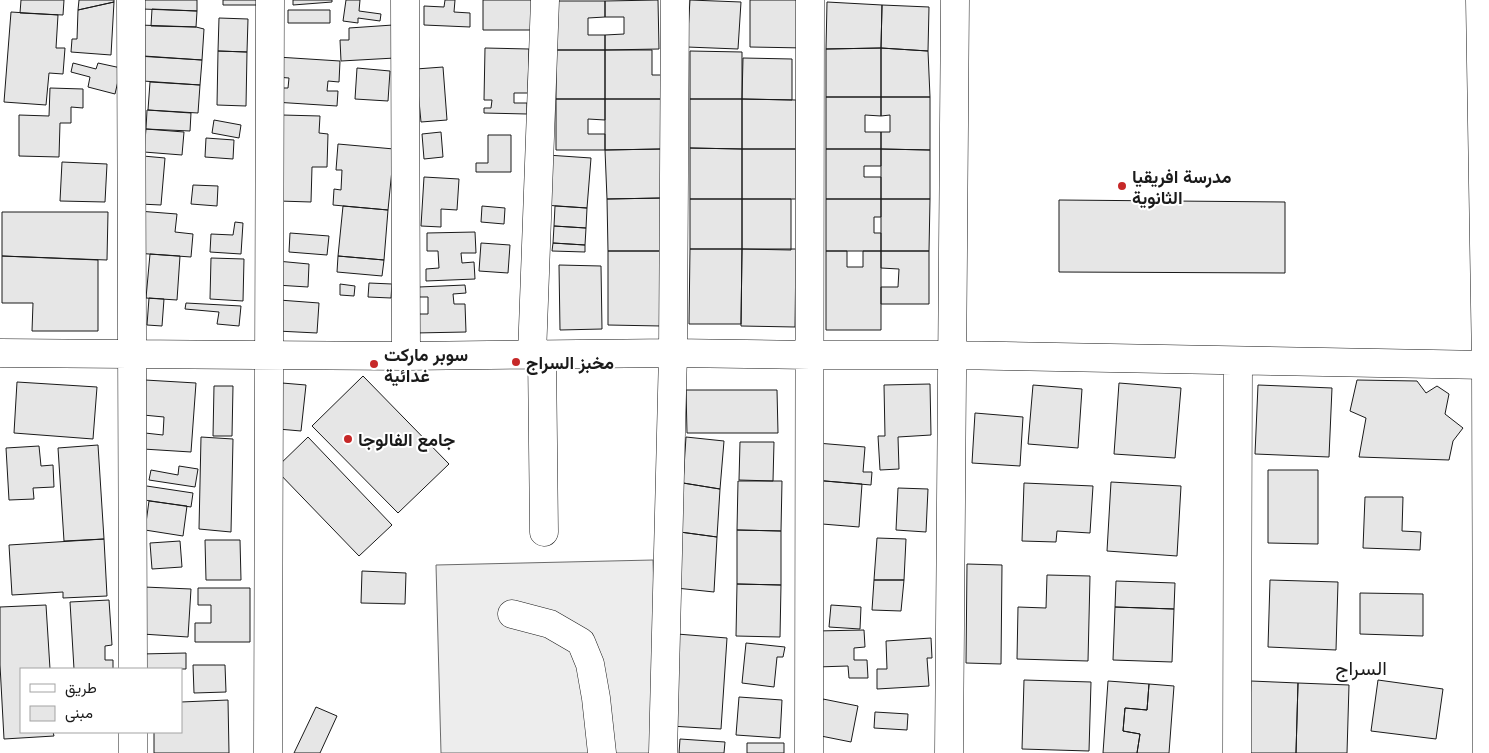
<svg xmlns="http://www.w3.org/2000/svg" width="1489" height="753" viewBox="0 0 1489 753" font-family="Roboto,Vazirmatn,sans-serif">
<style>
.built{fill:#ededed;stroke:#6a6a6a}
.building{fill:#e6e6e6;stroke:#1a1a1a}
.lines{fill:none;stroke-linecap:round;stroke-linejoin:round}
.minor-casing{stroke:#1a1a1a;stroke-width:29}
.minor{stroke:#fff;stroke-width:28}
.poi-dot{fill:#c62828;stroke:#fff;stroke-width:2}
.labels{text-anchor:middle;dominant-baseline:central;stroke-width:4;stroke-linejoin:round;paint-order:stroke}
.poi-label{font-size:18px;font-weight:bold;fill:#1a1a1a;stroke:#fff;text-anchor:start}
.quarter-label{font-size:20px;fill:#1a1a1a;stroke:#fff}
</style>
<rect width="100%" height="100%" fill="#fff"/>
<path class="built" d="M653,560L658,753H441L436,565Z"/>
<path class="building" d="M21,0H64L63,15L20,13Z
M79,0H114V2L78,10Z
M142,0H197V11L142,9Z
M223,0H258V5H223Z
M293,0H332V2L293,5Z
M346,0H360L359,11L381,14L380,21L358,18V23L343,21Z
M445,0H455L454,12L470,13V27L424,25V6L444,7Z
M483,0H536V30H483Z
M658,0L659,49L605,50V35L624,34V17H605V1Z
M690,0L741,2L738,49L687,47Z
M750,0H806L805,48L750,47Z
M556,1H605V17L588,18V35H605V50H556Z
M114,2L111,55L71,52L72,39H77L78,10Z
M827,2L882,5L881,48L826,49Z
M882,5L929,7L928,51L881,48Z
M152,9L197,11L196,27L151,26Z
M288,10H330V23H288Z
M11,12L58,15L56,48H65L63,74L49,73L46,105L4,102Z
M219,18L248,19L247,52L218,51Z
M139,25L196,27L204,29L202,60L137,56Z
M393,25L395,58L341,61L340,40H349V28Z
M485,48L529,49L528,93H514V103H527V114L484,113V108H491L492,100H484Z
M881,48L928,51L930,97H881Z
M881,48V97H826V49Z
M556,50H605V99H556Z
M605,50H652V75H662V99H605Z
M218,51L247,52L246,106L217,105Z
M690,51L742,52V99H690Z
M144,56L202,60L200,85L143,81Z
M277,57L340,61L339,82L328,81L327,91H338L337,106L274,102L276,88H288L289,78L276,77Z
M743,58L792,59V100L742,99Z
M73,63L96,69L98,63L121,68L115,94L88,87L90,77L71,72Z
M443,67L447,120L421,122L416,69Z
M357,68L390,71L388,101L355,99Z
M150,82L200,85L198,113L148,110Z
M50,88L83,89V108L71,107V123H60L59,157L19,156V115L49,116Z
M826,97H881V116L865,115V132H881V149H826Z
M881,97H930V150L881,149V132H890V115L881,116Z
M556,99H605V120L588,119V134H605V150H556Z
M605,99H662L661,149L605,150Z
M690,99H742V149L690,148Z
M742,99L796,100V149H742Z
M147,110L191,113L190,131L146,129Z
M282,115L320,116L319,133L328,134L327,167H312L311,202L279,201Z
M214,120L241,125L239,138L212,133Z
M146,129L184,132L182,155L144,152Z
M441,132L443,157L424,159L422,134Z
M488,135H511V172H476V163H488Z
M206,138L234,140L233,159L205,157Z
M338,144L394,149L388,210L333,205L334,189L341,190L342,170H336Z
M690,148L742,149V199H690Z
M661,149L662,198L607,199L605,150Z
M742,149H796V199H742Z
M826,149H881V166H864V177H881V199H826Z
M881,149L930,150V199H881Z
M547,155L591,158L587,208L544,205Z
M143,156L165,158L161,205L140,204Z
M62,162L107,164L105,202L60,201Z
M424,177L459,179L457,210L441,209V227L421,226Z
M193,185L218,186L217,206L191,204Z
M662,198V251H608L607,199Z
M690,199H742V249H690Z
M742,199H791V250L742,249Z
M826,199H881V217H874V233H881V251H826Z
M881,199H930L929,251H881Z
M1059,200L1285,202V273L1059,272Z
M343,206L388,210L384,260L338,256Z
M482,206L505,208L504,224L481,222Z
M555,206L587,208L586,228L554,226Z
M138,211L177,214L175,232L193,234L191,257L135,253Z
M2,212H108L107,260L2,256Z
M235,222L243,223L241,254L210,252L211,234L233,235Z
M554,226L586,228L585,245L553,243Z
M475,232L476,253H461L462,263L474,262L475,279L426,281V269L439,268L438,251H427V233Z
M290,233L329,236L327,255L289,252Z
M481,243L510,245L508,273L479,271Z
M553,243L585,245V252L552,251Z
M690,249H742L741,324H689Z
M742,249H796L795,327L741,326Z
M608,251H662L661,326L608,325Z
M826,251H847V267H863V251H881V330H826Z
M881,251H929V304H881V287H898L899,269L881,268Z
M150,254L180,256L177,300L146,298Z
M2,256L98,260V331H32L33,303H2Z
M338,256L384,260L382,276L337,272Z
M211,258L244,259L243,301L210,299Z
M277,261L309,264L308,287L276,285Z
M559,265L601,266L602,329L560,330Z
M369,283L392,284L391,298L368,297Z
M340,284L355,286L354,296L340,295Z
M465,285L466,293L453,294L454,304H465L466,332L415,333V314H428V297H419V287Z
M149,298L164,299L162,326L147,325Z
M279,300L319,303L317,333L277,331Z
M186,303L241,306L239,326L217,324L219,312L185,309Z
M363,376L449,464L398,513L312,426Z
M145,380L196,383L191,452L143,449L145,433L163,435L164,417L143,415Z
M1357,380L1417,381L1426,393L1437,386L1449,394L1445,414L1463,428L1453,441L1449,460L1359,457L1366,418L1350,411Z
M17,382L97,387L93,439L14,433Z
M282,383L306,385L301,431L278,429Z
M1119,383L1181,388L1175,458L1114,454Z
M930,384L931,435L898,437L899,469L880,470L878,436H885L884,385Z
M1033,385L1082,389L1078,448L1028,444Z
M1258,385L1332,388L1329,457L1255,454Z
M214,386H233L232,436H213Z
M686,390H777L778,433H687Z
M975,413L1023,417L1020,466L972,463Z
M201,437L233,439L231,532L199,529Z
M308,437L392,525L359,556L275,469Z
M686,437L724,441L720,489L683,483Z
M740,442H774L773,481L739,480Z
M817,443L865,447L863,472H872L871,485L813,480Z
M98,445L104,539L64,541L58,448Z
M39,446L41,466L53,465L54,487L33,488L34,499L9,500L6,448Z
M179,466L198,469L195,487L149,480L151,470L178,475Z
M1268,470H1318V544L1268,543Z
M813,480L862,484L859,527L810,523Z
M738,481H782L781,531L737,530Z
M1111,482L1181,486L1177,556L1107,551Z
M683,483L720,489L717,537L680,532Z
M1024,483L1093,486L1090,533L1057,531L1056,542L1022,541Z
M140,485L193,493L191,507L138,499Z
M898,488L928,489L926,532L896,530Z
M1365,497H1403L1402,531L1421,532L1420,550L1363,548Z
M149,501L187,506L183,536L145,530Z
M737,530L781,531V585L737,584Z
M680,532L717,537L714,592L676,588Z
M877,538L906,539L904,580H874Z
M104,539L107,596L63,598V592L12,595L9,545Z
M205,540H240L241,580H206Z
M180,541L182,567L152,569L150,543Z
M967,564L1002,565L1001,664L966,663Z
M362,571L406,573L405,604L361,603Z
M1047,575L1090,576L1088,661L1017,659L1018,607L1046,608Z
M874,580H904L901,611L872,610Z
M1270,580L1338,582L1336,650L1268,647Z
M1116,581L1175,583L1174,609L1115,607Z
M737,584L781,585L780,637L736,636Z
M144,587L191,589L188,637L142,634Z
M198,588H250V642H195V623H211V605H198Z
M1360,593L1423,594V636L1360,634Z
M109,600L112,645L105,646V660H113V669H74L70,602Z
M46,605L50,669H21V732H53L54,736L4,739L0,665V607Z
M831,605L861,607L860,629L829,627Z
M1115,607L1174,609L1172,662L1113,660Z
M864,630L865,647L854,648V660H867L868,678H849L848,666L816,667V631Z
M677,634L727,638L721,729L670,726Z
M931,638L932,658H927L929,686L877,689V669H887L886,641Z
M746,643L785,647L783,657H777L774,687L742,683Z
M186,653V669H141V654Z
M193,665H225L226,692L194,693Z
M1024,680L1091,682L1089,751L1022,749Z
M1378,680L1443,689L1436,739L1371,731Z
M1108,681L1149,684L1147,710L1125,708L1123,731L1140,734L1137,753H1103Z
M1251,681L1298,683L1296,753H1248Z
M1298,683L1349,685L1347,753H1296Z
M1149,684L1174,686L1169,753H1137L1140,734L1123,731L1125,708L1147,710Z
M739,697L782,700L780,738L736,735Z
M823,699L858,706L851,742L816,735Z
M228,700L229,753H154V732H181V702Z
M316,707L337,716L320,753H294Z
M875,712L908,714L907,730L874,728Z
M680,739L725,742L724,753H679Z
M747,743H784V753H747Z"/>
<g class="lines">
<g class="minor-casing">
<path id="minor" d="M131,0L133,669
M405,0L406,356
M1480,0L1486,365L1487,753
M0,353L406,356L673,353L810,355H953L1486,365
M532,355L545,0
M542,355L544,532
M512,614L550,624L581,642L590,664L596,698L602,753
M133,732V753
M268,753L270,0
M663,753L673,353L675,0
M809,753L810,0
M949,753L955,0
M1237,753L1238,361"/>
</g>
<use href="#minor" class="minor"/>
</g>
<g class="poi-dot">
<circle cx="1122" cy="186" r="5"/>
<circle cx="516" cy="362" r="5"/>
<circle cx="374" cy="364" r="5"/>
<circle cx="348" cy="439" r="5"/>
</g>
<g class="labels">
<g class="poi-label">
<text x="1132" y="176">مدرسة افريقيا<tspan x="1132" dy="21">الثانوية</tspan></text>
<text x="384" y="354">سوبر ماركت<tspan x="384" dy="21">غدائية</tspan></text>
<text x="526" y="362">مخبز السراج</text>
<text x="358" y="439">جامع الفالوجا</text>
</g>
<g class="quarter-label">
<text x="1361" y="668">السراج</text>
</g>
</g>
<rect x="20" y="668" width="162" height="65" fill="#ffffff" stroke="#a3a3a3"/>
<rect x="30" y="684" width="25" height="8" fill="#ffffff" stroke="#a3a3a3"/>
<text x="65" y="693" font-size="15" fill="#1a1a1a">طريق</text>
<rect x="30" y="706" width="25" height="15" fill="#e6e6e6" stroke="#a3a3a3"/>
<text x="65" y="718" font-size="15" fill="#1a1a1a">مبنى</text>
</svg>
